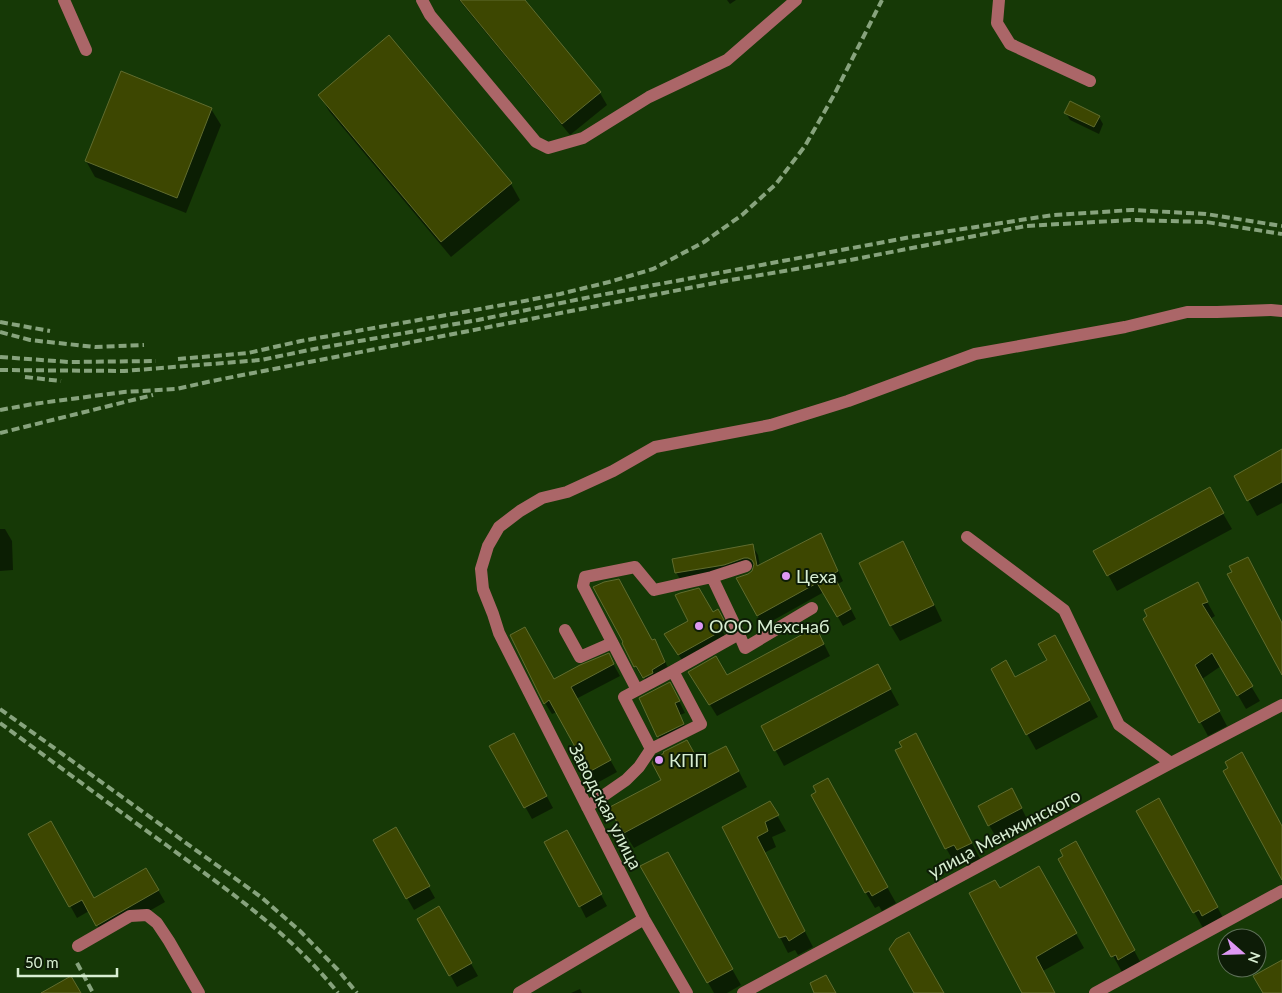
<svg xmlns="http://www.w3.org/2000/svg" width="1282" height="993" viewBox="0 0 1282 993" font-family="Lato,sans-serif">
<style>
.shadow{fill:#0007}
.building{fill:#3d4701;stroke:#606c2e}
.lines{fill:none;stroke-linecap:round;stroke-linejoin:round}
.minor{stroke:#ab6668;stroke-width:12}
.rail{stroke:#87a37d;stroke-width:4;stroke-dasharray:8 4;stroke-linecap:butt}
.poi-dot{fill:#de98f3;stroke:#0d1c07;stroke-width:2}
.labels{text-anchor:middle;dominant-baseline:central;stroke-width:4;stroke-linejoin:round;paint-order:stroke}
.poi-label{font-size:18px;fill:#d8eed2;stroke:#0d1c07;text-anchor:start}
.street-label{font-size:18px;fill:#d8eed2;stroke:#0d1c07}
</style>
<rect width="100%" height="100%" fill="#163906"/>
<path class="shadow" d="M459,0H524L600,93L607,105L570,135Z
M727,0H736L730,4Z
M389,37L511,184L520,200L451,257L329,111L320,95Z
M211,109L221,125L186,213L95,177L86,161Z
M1066,113L1099,117L1103,124L1099,134L1070,120Z
M1282,451V503L1257,516L1235,476Z
M1218,505L1232,529L1117,591L1095,551Z
M0,529H5L12,541L13,570L0,571Z
M903,543L912,558L942,621L900,641L891,626Z
M752,545L758,555L760,566L826,545L843,581L838,584L856,619L843,626L824,592L763,626L738,579L749,575L754,569L750,568L682,583L676,572Z
M1205,598L1215,616L1210,619L1260,701L1246,709L1221,666L1202,679L1227,726L1208,736L1145,619Z
M712,614L722,618L727,628L722,630L726,638L683,662L666,634Z
M654,640L661,652L671,675L650,689L644,677L642,678L635,666L625,642Z
M822,640L830,656L717,716L697,684L727,677Z
M1064,652L1098,717L1036,750L1027,734L1015,678Z
M608,655L620,676L576,699L617,772L597,783L557,712L552,714L545,703L553,681Z
M886,681L899,705L784,766L763,727Z
M676,695L685,713L680,715L689,736L665,748L658,736Z
M491,746H520L553,808L532,819Z
M924,750L980,859L967,865L964,860L955,864L946,848Z
M698,762H734L747,787L634,848L618,823Z
M818,792L836,796L896,903L882,911L879,906L875,908L866,893Z
M1018,801L1028,821L996,837L989,825Z
M770,803L786,831L772,837L776,847L764,853L813,947L798,955L795,950L788,953L724,827Z
M1138,811L1167,816L1226,923L1203,928Z
M396,829L435,898L414,910L374,841Z
M30,834L93,900L146,869L165,902L104,937L89,911L77,918Z
M573,843L607,906L586,918L580,906Z
M667,854L741,985L727,993H714L642,866Z
M1084,858L1143,967L1122,972L1059,859Z
M1039,868L1084,948L1043,971L1055,993H1024L999,890Z
M439,907L478,976L457,987L419,919Z
M580,989L582,993H571Z"/>
<path class="building" d="M460,0H525L601,92L562,124Z
M389,35L512,183L441,242L318,95Z
M121,71L212,108L177,198L85,161Z
M1070,101L1100,116L1094,127L1064,113Z
M1282,449V482L1247,501L1234,476Z
M1210,487L1224,513L1107,576L1093,551Z
M821,533L838,571L833,574L851,609L837,617L817,583L757,616L736,578L748,574L752,571L754,564L752,560L748,558H744L724,565L675,573L672,559L753,544L757,566Z
M903,541L934,605L890,626L859,563Z
M1248,557L1282,623V675L1227,574L1232,572L1229,566Z
M619,579L652,640L655,639L665,662L652,670L653,673L643,678L636,666L634,667L622,643L623,642L593,587L604,582Z
M1198,582L1208,602L1202,604L1253,686L1237,696L1212,653L1195,665L1220,711L1199,723L1143,619L1147,616L1144,610Z
M699,588L713,612L718,609L724,620L719,623L723,630L678,655L664,634L688,621L675,595L680,593Z
M525,627L554,679L580,665L609,653L614,664L571,687L611,760L589,772L549,700L544,704L510,635Z
M816,627L824,644L709,705L688,672L716,656L727,675Z
M1055,635L1090,700L1026,735L991,669L1006,660L1015,677L1047,660L1038,644Z
M878,664L891,689L774,751L761,726Z
M670,682L680,701L675,703L684,724L657,737L639,698Z
M514,733L547,796L524,808L489,746Z
M916,733L972,843L957,850L954,845L945,849L895,750L902,747L899,742Z
M687,740L698,760L726,746L739,771L624,833L608,808L661,780L652,763L654,759L664,753L663,752Z
M1242,752L1282,826V880L1223,771L1228,768L1225,762Z
M828,778L888,887L872,896L869,891L865,893L811,795L816,792L813,786Z
M1012,788L1022,808L988,826L978,806Z
M1159,798L1218,907L1202,916L1199,910L1193,913L1136,811Z
M770,801L779,815L765,822L768,831L757,837L805,931L789,941L786,936L779,938L722,827Z
M51,821L94,898L146,868L159,890L96,926L82,900L69,907L28,834Z
M396,827L430,886L406,899L373,840Z
M567,830L602,894L579,907L544,842Z
M1076,841L1135,950L1118,960L1116,955L1111,957L1058,859L1063,856L1060,850Z
M668,852L733,969L707,983L640,866Z
M1039,866L1077,933L1036,957L1055,993H1022L969,893L995,880L1000,888Z
M439,906L472,963L449,976L417,919Z
M909,932L944,993H914L889,949L896,939Z
M1282,960V993H1263L1253,976Z
M826,975L836,993H814L810,983Z
M71,976L81,993H41Z"/>
<g class="lines">
<path class="minor" d="M64,0L86,50
M422,0L430,15L536,142L548,148L583,138L649,97L727,60L796,0
M999,0L997,23L1010,44L1090,81
M967,537L1064,610L1119,725L1171,763
M565,630L580,657L612,643
M739,634L712,577L746,566
M673,671L739,634L745,648L812,608
M637,690L583,586L585,577L635,567L654,590L712,577
M587,807L626,780L639,767L651,749L701,724L673,671L624,697L651,749
M78,946L130,916L147,915L157,923L169,941L199,993
M519,993L644,919
M687,993L644,919L499,633L493,614L483,589L481,569L488,546L499,527L520,511L542,498L567,492L613,471L655,447L771,425L848,401L975,354L1125,327L1187,312H1217L1271,310L1282,311
M743,993L1171,763L1282,705
M1095,993L1282,891"/>
<path class="rail" d="M0,322L50,331
M0,332L30,340L95,347L144,345
M0,357L69,362L156,361
M178,359L248,353L301,341L519,302L560,294L609,282L653,269L704,242L742,215L776,184L805,146L834,95L882,0
M0,370L124,371L261,360L309,350L478,320L590,297L911,237L1053,215L1132,210L1206,214L1282,226
M25,377L61,381
M0,410L33,404L124,392L176,389L212,381L725,281L850,260L1026,226L1131,220L1206,222L1282,234
M0,433L153,395
M0,709L261,897L300,931L338,970L357,993
M0,723C56,764 112,806 169,847C230,892 290,933 338,993
M77,963L93,993"/>
</g>
<g class="poi-dot">
<circle cx="786" cy="576" r="5"/>
<circle cx="699" cy="626" r="5"/>
<circle cx="659" cy="760" r="5"/>
</g>
<g class="labels">
<g class="poi-label">
<text x="796" y="576">Цеха</text>
<text x="709" y="626">ООО Мехснаб</text>
<text x="669" y="760">КПП</text>
</g>
<g class="street-label">
<text transform="translate(606 806) rotate(63)">Заводская улица</text>
<text transform="translate(1004 833) rotate(-28)">улица Менжинского</text>
</g>
</g>
<g transform="translate(1242 953) rotate(110)"><circle r="24" fill="#0d1c07" stroke="#5e7058"/>
<path d="M0-4L9 19L0 12L-9 19Z" fill="#de98f3"/>
<text y="-8" font-size="14" font-weight="bold" text-anchor="middle" fill="#d8eed2">N</text>
</g>
<path d="M18 968v8h99v-8" fill="none" stroke="#d8eed2" stroke-width="2.5"/>
<text x="25" y="968" font-size="15" fill="#d8eed2" stroke="#0d1c07" stroke-width="4" paint-order="stroke">50 m</text>
</svg>
